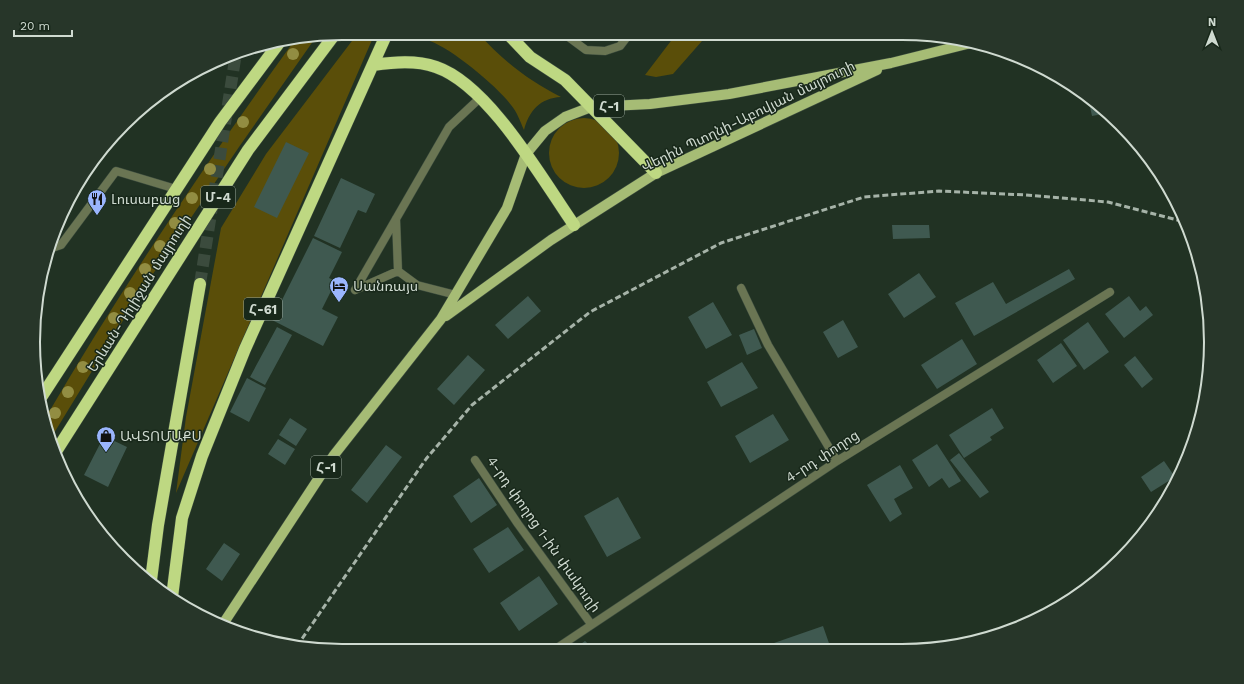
<svg xmlns="http://www.w3.org/2000/svg" width="1244" height="684" viewBox="0 0 1244 684" font-family="'Work Sans','Noto Sans Armenian',sans-serif">
<style>
.green{fill:#5a4e09}
.building{fill:#3f5950}
.lines{fill:none;stroke-linecap:round;stroke-linejoin:round}
.highway-tunnel{stroke:#3b4b3d;stroke-width:12;stroke-dasharray:12 6;stroke-linecap:butt}
.lane-casing{stroke:#3d4d3f;stroke-width:9}
.street-casing{stroke:#3d4d3f;stroke-width:9}
.primary-casing{stroke:#3d4d3f;stroke-width:11}
.highway-casing{stroke:#3d4d3f;stroke-width:13}
.lane{stroke:#6a7553;stroke-width:8}
.street{stroke:#6a7553;stroke-width:8}
.primary{stroke:#a6bc75;stroke-width:10}
.highway{stroke:#bed882;stroke-width:12}
.rail{stroke:#a6b3a8;stroke-width:3;stroke-dasharray:6 3;stroke-linecap:butt}
.tree{fill:#928d42}
.labels{text-anchor:middle;dominant-baseline:central;stroke-width:3;stroke-linejoin:round;paint-order:stroke}
.shield{fill:#18281a;stroke:#98a599;stroke-width:1}
.shield-label{font-size:13px;font-weight:bold;fill:#cfdad0}
.street-label{font-size:14px;fill:#cfdad0;stroke:#18281a}
.poi-label{font-size:14px;fill:#cfdad0;stroke:#18281a;text-anchor:start}
.rim{fill:none;stroke:#cfdad0;stroke-width:2}
</style>
<rect width="100%" height="100%" fill="#213223"/>
<path class="green" d="M358,33H375L176,493L186,417L221,228L266,154Z
M397,33H478C502,60 529,81 561,97C540,98 529,111 524,130C520,121 517,112 511,105C497,86 452,49 430,41C418,37 405,39 393,41Z
M677,33H709L673,74L656,77L645,75Z
M316,37L239,147L138,296L51,438L46,417C122,287 206,163 294,41Z
M549 153a35 35 0 1 1 70 0a35 35 0 1 1-70 0Z"/>
<path class="building" d="M1088,97L1106,110L1108,113L1092,116Z
M286,142L309,153L277,218L254,207Z
M341,178L375,194L366,213L358,210L340,248L314,236Z
M892,225H929L930,238L893,239Z
M313,238L342,252L329,278L336,281L322,309L338,317L323,346L272,320Z
M1069,269L1075,279L974,336L955,303L993,282L1006,304Z
M919,273L936,297L904,318L888,294Z
M528,296L541,311L508,339L495,325Z
M1129,296L1140,311L1146,306L1153,315L1124,338L1105,314Z
M713,302L732,335L706,349L688,317Z
M843,320L858,347L838,358L823,332Z
M1088,322L1109,352L1084,370L1063,340Z
M277,327L292,335L265,385L250,377Z
M754,329L762,348L747,355L739,335Z
M962,339L977,364L937,389L921,365Z
M1061,343L1077,366L1053,383L1037,360Z
M468,355L485,370L454,405L437,389Z
M1135,356L1153,379L1142,388L1124,365Z
M742,362L758,388L721,407L707,382Z
M247,378L266,388L249,422L230,412Z
M992,408L1004,428L990,437L992,440L964,458L949,435Z
M773,414L789,440L750,463L735,436Z
M290,418L307,429L296,446L279,435Z
M104,436L127,447L108,487L84,475Z
M278,439L295,449L285,465L268,454Z
M937,444L961,481L949,488L942,478L929,487L912,460Z
M386,445L402,457L367,503L351,490Z
M959,453L989,492L980,498L950,460Z
M1164,461L1175,477L1151,492L1141,477Z
M900,465L913,488L894,499L902,514L890,522L867,485Z
M479,478L497,505L471,523L453,496Z
M618,497L641,538L607,557L584,516Z
M508,527L524,550L489,573L473,549Z
M224,543L240,554L222,581L206,569Z
M539,576L558,604L519,631L500,603Z
M823,626L831,649H776L774,643Z
M585,641L594,649L572,650Z"/>
<g class="lines">
<path class="highway-tunnel" d="M200,284L236,53"/>
<g class="lane-casing">
<path id="lane" d="M563,33L586,50L605,51L620,46L630,33
M396,219L398,271L417,285L456,295
M49,249L61,245L116,171L176,189
M355,290L449,127L481,97
M355,290L398,271"/>
</g>
<g class="street-casing">
<path id="street" d="M741,288L768,345L837,461
M475,460L518,524L591,624
M554,650L837,461L1110,292"/>
</g>
<g class="primary-casing">
<path id="primary" d="M446,316L551,240L656,173L877,70
M223,624L334,455L441,319L507,208L526,154L545,131L565,117L591,107L650,104L729,94L891,63L975,42"/>
</g>
<g class="highway-casing">
<path id="highway" d="M507,33L530,57L565,80L656,173
M373,65C394,62 416,60 436,67C489,85 542,179 574,225
M42,396L220,122L279,43
M55,453L248,150L335,34
M151,580L158,525L200,284
M172,597L182,518L202,456L245,349L387,33"/>
</g>
<use href="#lane" class="lane"/>
<use href="#street" class="street"/>
<use href="#primary" class="primary"/>
<use href="#highway" class="highway"/>
<path class="rail" d="M297,646L426,459L472,405L590,312L721,243L864,197L939,191L1026,195L1108,202L1185,222"/>
</g>
<g class="tree">
<circle cx="293" cy="54" r="6"/>
<circle cx="243" cy="122" r="6"/>
<circle cx="210" cy="169" r="6"/>
<circle cx="192" cy="198" r="6"/>
<circle cx="175" cy="223" r="6"/>
<circle cx="160" cy="246" r="6"/>
<circle cx="145" cy="269" r="6"/>
<circle cx="130" cy="293" r="6"/>
<circle cx="114" cy="318" r="6"/>
<circle cx="83" cy="367" r="6"/>
<circle cx="68" cy="392" r="6"/>
<circle cx="55" cy="413" r="6"/>
</g>
<defs>
<g id="restaurant-pin" transform="scale(1)"><path d="M0 17L-7.5 6A9.5 9.5 0 1 1 7.5 6Z" fill="#9ab5fd" stroke="#18281a"/><path d="M-5-6h1v4h1v-4h1v4h1v-4h1v5L-1.5 .5V6h-2V.5L-5-1ZM5-6V6H3V1.5H1.5Q1.5-4 5-6Z" fill="#111"/></g>
<g id="hotel-pin" transform="scale(1)"><path d="M0 17L-7.5 6A9.5 9.5 0 1 1 7.5 6Z" fill="#9ab5fd" stroke="#18281a"/><path d="M-6-4.5h1.5V1H6V5H4.5V3h-9V5H-6ZM-4 0a1.8 1.8 0 1 1 3.6 0ZM.5 0V-2.5h3Q6-2.5 6 0Z" fill="#111"/></g>
<g id="shop-pin" transform="scale(1)"><path d="M0 17L-7.5 6A9.5 9.5 0 1 1 7.5 6Z" fill="#9ab5fd" stroke="#18281a"/><path d="M-5-2.5h2.3a2.7 3.5 0 0 1 5.4 0H5L5.5 6h-11ZM-1.5-2.5h3a1.5 2.3 0 0 0-3 0Z" fill="#111"/></g>
</defs>
<g fill-rule="evenodd">
<use href="#restaurant-pin" x="97" y="199"/>
<use href="#hotel-pin" x="339" y="286"/>
<use href="#shop-pin" x="106" y="436"/>
</g>
<g class="labels">
<g class="shield">
<rect x="594" y="95" width="30" height="22" rx="3"/>
<rect x="201" y="186" width="34" height="22" rx="3"/>
<rect x="244" y="298" width="38" height="22" rx="3"/>
<rect x="311" y="456" width="30" height="22" rx="3"/>
</g>
<g class="shield-label">
<text x="609" y="106">Հ-1</text>
<text x="218" y="197">Մ-4</text>
<text x="263" y="309">Հ-61</text>
<text x="326" y="467">Հ-1</text>
</g>
<g class="street-label">
<text transform="translate(748 116) rotate(-26)">Վերին Պտղնի-Աբովյան մայրուղի</text>
<text transform="translate(139 293) rotate(-58)">Երևան-Դիլիջան մայրուղի</text>
<text transform="translate(822 456) rotate(-33)">4-րդ փողոց</text>
<text transform="translate(544 534) rotate(55)">4-րդ փողոց 1-ին փակուղի</text>
</g>
<g class="poi-label">
<text x="111" y="199">Լուսաբաց</text>
<text x="353" y="286">Սանռայս</text>
<text x="120" y="436">ԱՎՏՈՄԱՔՍ</text>
</g>
</g>
<path d="M0 0H1244V684H0ZM342 40H902A302 302 0 0 1 1204 342V342A302 302 0 0 1 902 644H342A302 302 0 0 1 40 342V342A302 302 0 0 1 342 40Z" fill="#273629" fill-rule="evenodd"/>
<path class="rim" d="M342 40H902A302 302 0 0 1 1204 342V342A302 302 0 0 1 902 644H342A302 302 0 0 1 40 342V342A302 302 0 0 1 342 40Z"/>
<g transform="translate(1212 32)" stroke="#18281a" stroke-width="3" paint-order="stroke">
<path d="M0-3L7 15L0 10L-7 15Z" fill="#cfdad0"/>
<text y="-6" font-size="11" font-weight="bold" text-anchor="middle" fill="#cfdad0">N</text>
</g>
<path d="M14 30v6h58v-6" fill="none" stroke="#cfdad0" stroke-width="2"/>
<text x="20" y="30" font-size="12" fill="#cfdad0" stroke="#18281a" stroke-width="3" paint-order="stroke">20 m</text>
</svg>
